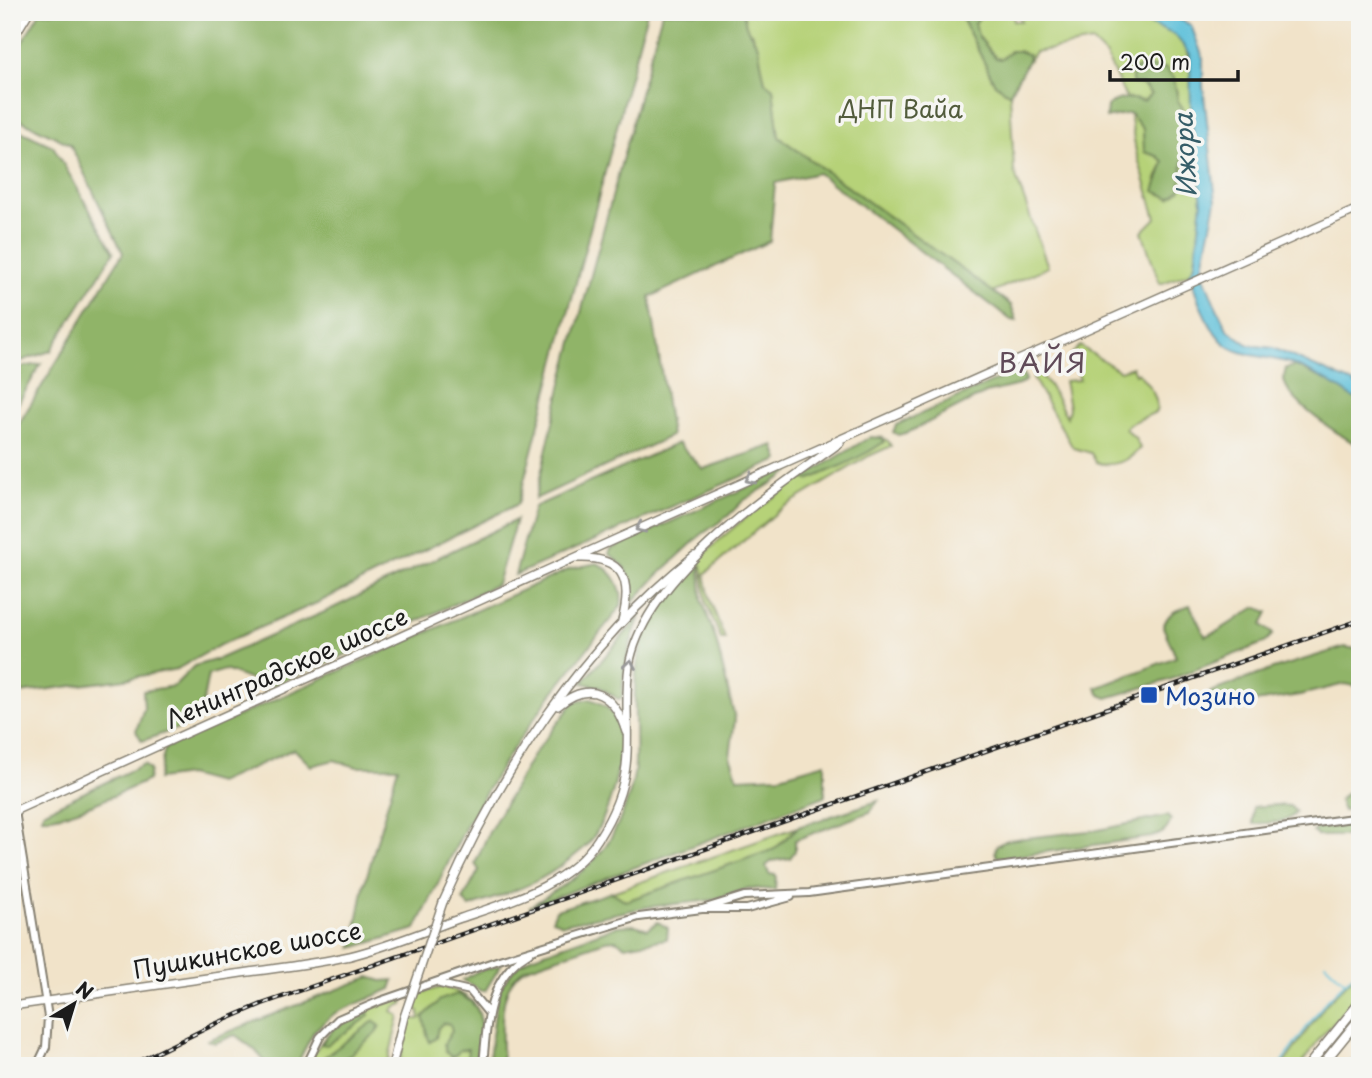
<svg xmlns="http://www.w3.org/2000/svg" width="1372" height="1078" viewBox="0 0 1372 1078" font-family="'Playpen Sans',sans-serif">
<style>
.green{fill:#b6d278;stroke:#69774a;stroke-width:2}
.forest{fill:#90b468;stroke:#566842;stroke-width:2}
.water{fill:#5bbfd9;stroke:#3c6e7a;stroke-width:2}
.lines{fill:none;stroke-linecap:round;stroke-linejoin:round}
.stream{stroke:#5bbfd9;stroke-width:2}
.tertiary-casing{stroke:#868072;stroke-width:10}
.secondary-casing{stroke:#868072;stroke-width:10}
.primary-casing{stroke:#868072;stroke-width:10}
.trunk-casing{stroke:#868072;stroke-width:11}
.tertiary{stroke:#fff;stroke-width:6}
.secondary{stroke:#fff;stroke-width:7}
.primary{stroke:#fff;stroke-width:7}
.trunk{stroke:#fff;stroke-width:8}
.rail-casing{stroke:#1c1c1c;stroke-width:4.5}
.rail{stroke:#f6f6f2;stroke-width:2;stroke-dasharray:5;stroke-linecap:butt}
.secondary-bridge-casing{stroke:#868072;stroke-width:10;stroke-linecap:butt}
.secondary-bridge{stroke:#fff;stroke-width:7}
.oneway{stroke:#999}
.transit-dot{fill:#1a4fb4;stroke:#f6f6f2;stroke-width:2.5}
.labels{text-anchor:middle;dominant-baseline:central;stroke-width:7;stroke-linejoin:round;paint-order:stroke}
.park-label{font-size:24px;fill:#525c3c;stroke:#f6f6f2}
.street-label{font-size:24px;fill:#1c1c1c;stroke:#f6f6f2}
.transit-label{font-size:24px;fill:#164399;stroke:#f6f6f2;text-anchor:start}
.water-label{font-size:26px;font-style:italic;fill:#355d68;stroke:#f6f6f2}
.quarter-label{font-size:28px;letter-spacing:2px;fill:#604a58;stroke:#f6f6f2}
</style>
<rect width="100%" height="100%" fill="#f6f6f2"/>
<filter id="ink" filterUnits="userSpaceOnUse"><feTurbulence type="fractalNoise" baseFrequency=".0143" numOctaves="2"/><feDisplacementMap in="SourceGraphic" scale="14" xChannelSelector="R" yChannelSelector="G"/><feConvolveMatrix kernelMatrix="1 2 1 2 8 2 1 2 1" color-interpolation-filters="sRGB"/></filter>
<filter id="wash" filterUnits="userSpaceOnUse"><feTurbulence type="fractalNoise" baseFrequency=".00686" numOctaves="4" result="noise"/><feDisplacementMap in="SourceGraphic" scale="28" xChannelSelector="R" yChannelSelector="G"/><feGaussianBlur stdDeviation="1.57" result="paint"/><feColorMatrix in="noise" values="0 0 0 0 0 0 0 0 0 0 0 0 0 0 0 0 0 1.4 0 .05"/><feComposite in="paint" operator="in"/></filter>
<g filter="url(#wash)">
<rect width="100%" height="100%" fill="#f1e3c9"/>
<path class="green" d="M743,12H959L995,84L1010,94L1014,171L1048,267L992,292L779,137L773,88L765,82L753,35L746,26Z
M988,12H1012L1014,21H1021L1017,12H1133C1146,24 1164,25 1176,35C1200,55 1189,96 1193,124L1178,101L1177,90L1143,85L1151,93L1144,101L1126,98L1106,56L1092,42L1035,52L1029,60V55L1010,51L1002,59L996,58L978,36L975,22L982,14Z
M1130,113L1143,129V138L1164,162L1157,179L1182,168L1184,150L1193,129L1202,202L1195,264L1190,273L1160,284L1142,232L1156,218L1136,152Z
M1080,346L1120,371L1132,367L1135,374L1138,372C1147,385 1160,396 1156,412L1129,424L1125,429L1135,438L1140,448C1129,461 1113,468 1096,462L1091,453L1073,448L1033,378L1035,369L1049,385L1067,417L1069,408L1064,381L1080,380L1071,355Z
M883,438L888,441L891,446L869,456L782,508L705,574L710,600L725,639H721L706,602L702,566L699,560C729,528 766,501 803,478L808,479L870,451L884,442Z
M798,827L775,849L626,901L612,892Z
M1360,970V992L1320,1038L1300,1066H1282L1326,1004Z
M442,987C492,998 480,1026 477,1066H399L408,1019H420L419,1011L413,1007L417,994Z
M405,996L403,1004L395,1007L392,1011L399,1016L387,1066H309C326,1018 361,1012 405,996Z"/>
<path class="forest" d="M40,12H647L518,504L319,602L222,644L177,669L125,679L12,694V435L123,253L70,144L12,116V59Z
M662,12H743L746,26L758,46L765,82L773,88L779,137L1011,305L1017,321L1011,320L818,173L775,183L770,241L650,297L671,436L535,499L562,383Z
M959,12H988L982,14L975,23L978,36L996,58L1002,59L1010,51H1019L1029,55C1028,67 1014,81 1010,94L995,84Z
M1141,67L1165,68L1174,78L1178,101L1193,124L1184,150L1181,189L1170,198L1154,191L1164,162L1157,156L1144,152L1143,129L1130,113L1106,118L1107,106C1120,96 1128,98 1144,101L1151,94L1143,85L1132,83V71Z
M12,127L53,146L114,252L51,351L12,364Z
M41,364L12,414V371L15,368Z
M1295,366L1339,386L1360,402V447C1340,435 1289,404 1284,380C1284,376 1285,372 1286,368Z
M1021,369L1026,380L1019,385L986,393L909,432L898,435L893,432L896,425Z
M870,437L883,438L884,442C861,458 834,469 808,480L803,478Z
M678,443L703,469L774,445L779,460L515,575L534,507Z
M794,466L788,473L743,501L728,516L701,535L658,575L632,603C635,582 627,565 609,554L611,549Z
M516,520L497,584L334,660L269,687L225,670L208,675L199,721L142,741L136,731L144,708L143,691L174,686L194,666L218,659L329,610Z
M597,563C614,571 624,588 621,606L550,696L506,759L468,822L416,929L352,948L364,886L398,767H357L334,760L311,766L294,749L218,783L188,775L158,779L165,748L570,569Z
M695,566H700L702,600L716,640L735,719L730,756L738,778L780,776L825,763V796L529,907C555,890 587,873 605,847C619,826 635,788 635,762C637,718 629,677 645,635C654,609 677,586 695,566Z
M1190,605L1205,636L1218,631L1256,607L1268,612L1262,625L1273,634L1264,643L1169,680L1107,698L1100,695L1096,688L1176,657L1163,627C1168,612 1176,610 1190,605Z
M640,616C629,643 623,669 622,698L618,699L600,687L582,683Z
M1345,647L1356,649L1360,652V687L1345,684L1300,695L1216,708L1206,705V696L1211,692L1273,669Z
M590,699C602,703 609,707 615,718C631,745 607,829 584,848C571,859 555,871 540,879C519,891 493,898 470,907L463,900L479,870L475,864L489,832L533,755L574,702Z
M144,764L150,770L148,780C127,790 63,820 42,817L43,812Z
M1360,791V808L1343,811L1339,801L1346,793Z
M878,801L870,812L795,840V851L790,858L772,861L766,866L769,874L776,875L775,890L749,888L712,900L648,907L563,924L552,920L556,910L612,892L626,901L775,849L798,827Z
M1275,805L1290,806L1296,812C1288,825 1267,822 1253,824V807Z
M1167,816L1171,820C1167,832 1162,834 1151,837L1009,857H997L995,852L996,846L1007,840L1098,830Z
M1360,823V836H1317L1313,832L1317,828Z
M658,922L668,928L667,939L625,946L616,940L605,941L524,969C495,989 503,1034 502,1066H488L496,1005L501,987L514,969L531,957L618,926L635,925L648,929Z
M501,965L485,991H481L463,980L476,972Z
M369,977L382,981L394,980L391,989L335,1013L314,1031L296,1066H269L254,1049L235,1035L215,1043L208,1040Z
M457,994C492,1007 479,1035 475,1066H466L468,1049L460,1050L456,1055L451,1057L446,1052L444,1044L452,1031L450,1024L443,1023L438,1028L436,1038L430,1042C426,1036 426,1024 423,1017L440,1000Z
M367,1010L369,1015L364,1020L327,1045L321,1044L334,1028Z
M374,1021L380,1026L376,1033L336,1066H312Z"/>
<path class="water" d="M1133,12H1165L1191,25L1203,58V86L1216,201L1202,271L1214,302L1227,329L1249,345L1273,348L1353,383L1360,389V402C1338,386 1314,372 1289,363C1269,356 1237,357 1222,341C1204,321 1197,298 1190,273L1195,264L1202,202L1191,115L1190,54L1175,35L1143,21Z"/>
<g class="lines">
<path class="stream" d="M1325,963L1344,981
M1279,1066L1325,1002L1360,968
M1344,1066L1360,1055"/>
</g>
</g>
<g filter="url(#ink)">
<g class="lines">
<g class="tertiary-casing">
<path id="tertiary" d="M15,811L48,1017L46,1047L37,1066
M702,909L744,896L809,893L1360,817
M440,984L470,991L489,1014
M306,1066L320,1037L338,1019L380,1001L499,960L639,917L702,909H747L791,897
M483,1066C487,1024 487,977 529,953"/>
</g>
<g class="secondary-casing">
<path id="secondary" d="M12,40L29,12
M577,558C623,556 633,579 622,621
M558,706C592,678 615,696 626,732
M443,902C500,772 582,645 694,556
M392,1066L404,1017"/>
</g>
<g class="primary-casing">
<path id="primary" d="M12,812L616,539L1360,208
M12,1006C84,996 156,985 228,975C268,969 310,965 350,956C387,947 425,931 461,918C511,901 568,886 598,839C612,817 623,792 626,766C630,733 624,699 629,666C644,577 770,492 840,443"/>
</g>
<g class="trunk-casing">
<path id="trunk" d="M1308,1066L1360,1002
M1321,1066L1360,1018"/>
</g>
<use href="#tertiary" class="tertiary"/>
<use href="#secondary" class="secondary"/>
<use href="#primary" class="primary"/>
<use href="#trunk" class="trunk"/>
<g class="rail-casing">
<path id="rail" d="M129,1066L215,1024L262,1004L1360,620"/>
</g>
<use href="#rail" class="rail"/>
<g class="secondary-bridge-casing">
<path id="secondary-bridge" d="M404,1017L443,902"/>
</g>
<use href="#secondary-bridge" class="secondary-bridge"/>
</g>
<defs><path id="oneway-chevron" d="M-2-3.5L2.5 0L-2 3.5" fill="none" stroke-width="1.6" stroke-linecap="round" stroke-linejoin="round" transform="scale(1.75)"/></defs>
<g class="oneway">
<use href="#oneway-chevron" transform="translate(750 479) rotate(156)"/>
<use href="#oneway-chevron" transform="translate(640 528) rotate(156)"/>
<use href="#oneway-chevron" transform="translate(630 664) rotate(-80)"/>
</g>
</g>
<rect class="transit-dot" x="1140" y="686" width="18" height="18" rx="3.5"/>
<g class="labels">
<g class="park-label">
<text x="901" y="108">ДНП Вайа</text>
</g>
<g class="street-label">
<text transform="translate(286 667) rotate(-24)">Ленинградское шоссе</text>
<text transform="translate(247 949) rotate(-10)">Пушкинское шоссе</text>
</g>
<g class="transit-label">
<text x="1165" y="695">Мозино</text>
</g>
<g class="water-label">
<text transform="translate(1184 155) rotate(-93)">Ижора</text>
</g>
<g class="quarter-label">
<text x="1043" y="361">ВАЙЯ</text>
</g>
</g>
<rect width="1372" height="1078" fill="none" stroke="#f6f6f2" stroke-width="42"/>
<g transform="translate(74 1004) rotate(38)" stroke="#f6f6f2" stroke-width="5" paint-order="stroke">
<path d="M0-5L12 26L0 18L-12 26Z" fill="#1c1c1c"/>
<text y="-10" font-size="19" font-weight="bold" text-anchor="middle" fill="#1c1c1c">N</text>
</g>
<path d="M1110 70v10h128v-10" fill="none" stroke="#1c1c1c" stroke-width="3.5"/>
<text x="1120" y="70" font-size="21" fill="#1c1c1c" stroke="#f6f6f2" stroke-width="5" paint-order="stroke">200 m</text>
</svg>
